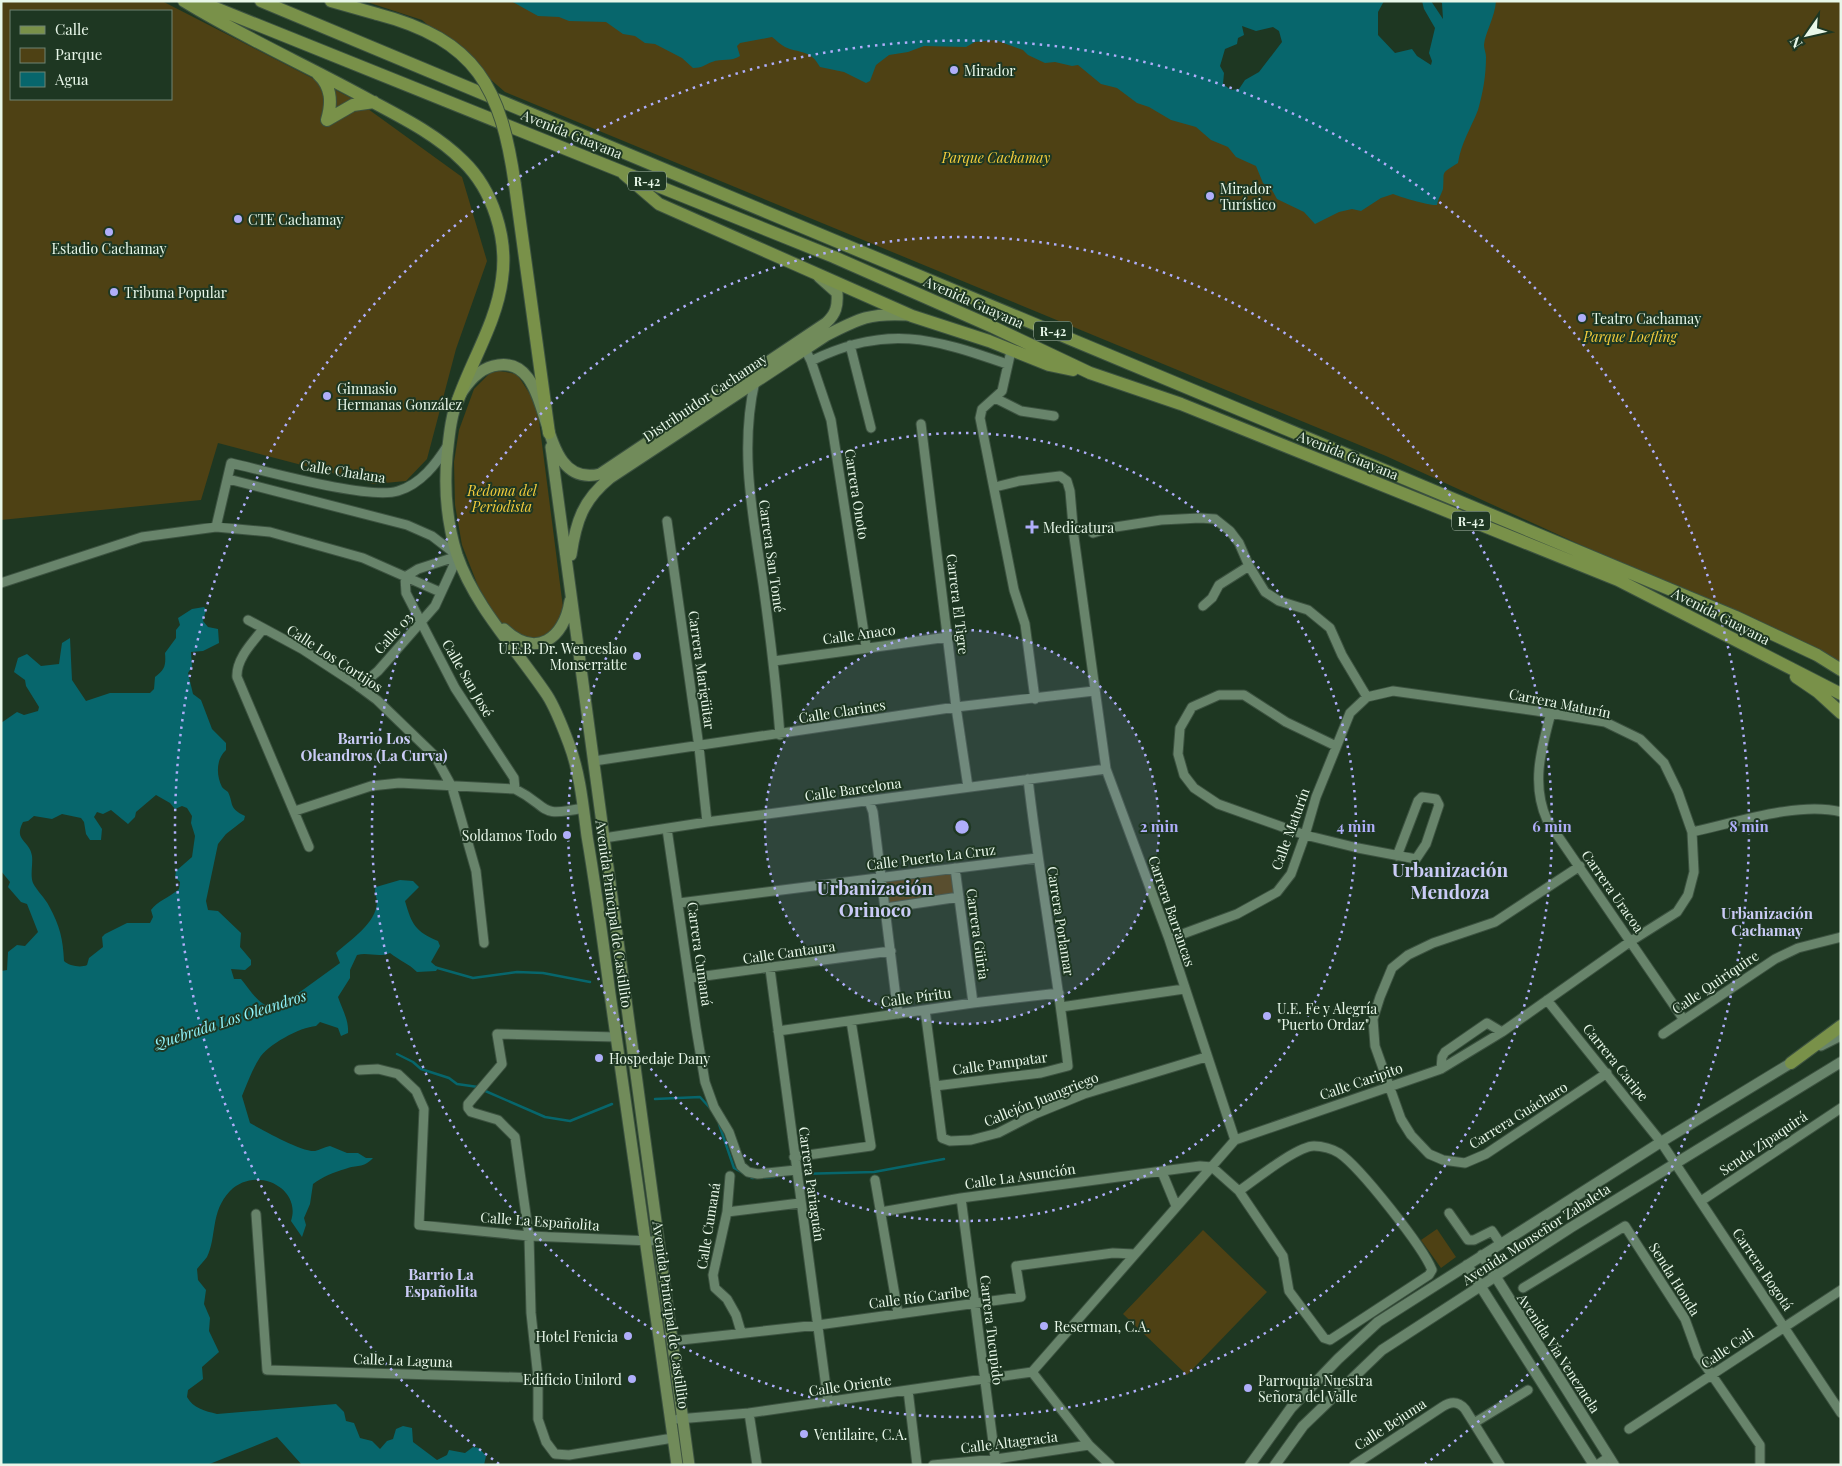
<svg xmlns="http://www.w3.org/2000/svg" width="1842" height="1466" viewBox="0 0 1842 1466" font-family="'Playfair Display',serif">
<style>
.green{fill:#4e4114;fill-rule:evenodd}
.water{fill:#07666c;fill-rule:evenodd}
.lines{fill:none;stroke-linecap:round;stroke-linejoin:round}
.stream{stroke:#07666c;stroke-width:2.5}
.minor-casing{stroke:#3c5240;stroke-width:11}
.tertiary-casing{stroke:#3c5240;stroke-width:12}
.secondary-casing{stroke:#3c5240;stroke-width:13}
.primary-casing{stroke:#3c5240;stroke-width:14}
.minor{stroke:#68846b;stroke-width:9}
.tertiary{stroke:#68846b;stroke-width:10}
.secondary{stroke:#718b5a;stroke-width:11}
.primary{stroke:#799149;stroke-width:12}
.primary-bridge-casing{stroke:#3c5240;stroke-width:14;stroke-linecap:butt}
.primary-bridge{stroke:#799149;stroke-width:12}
.ring{fill:none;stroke:#afaefa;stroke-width:2.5;stroke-dasharray:2.5 5}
.poi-dot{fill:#afaefa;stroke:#1e3722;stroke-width:2}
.labels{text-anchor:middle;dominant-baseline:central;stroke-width:4;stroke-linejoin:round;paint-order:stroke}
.shield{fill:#1e3722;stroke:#abbdad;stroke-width:1}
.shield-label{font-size:12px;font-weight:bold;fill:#e8f7e9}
.poi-label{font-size:14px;fill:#e8f7e9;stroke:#1e3722;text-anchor:start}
.street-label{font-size:14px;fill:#e8f7e9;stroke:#1e3722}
.park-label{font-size:14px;font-style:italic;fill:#f5cd3c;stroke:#1e3722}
.neighbourhood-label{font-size:15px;font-weight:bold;fill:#cacbf6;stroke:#1e3722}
.water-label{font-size:15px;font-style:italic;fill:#90f5fd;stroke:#1e3722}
.district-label{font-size:19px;font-weight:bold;fill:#cacbf6;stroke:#1e3722}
.centre{fill:#afaefa;stroke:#1e3722;stroke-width:2.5}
.ring-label{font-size:15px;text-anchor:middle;font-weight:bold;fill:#afaefa;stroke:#1e3722;stroke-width:4;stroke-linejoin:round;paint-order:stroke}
</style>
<rect width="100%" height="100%" fill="#1e3722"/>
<path class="green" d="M1,1H162L357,101L462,177L487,261L456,349L427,459L406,481L374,484L218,443L201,500L1,520ZM11,11H171V99H11Z
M364,1H629L761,21L898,53L1003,18L1321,181L1455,156L1470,1H1841V664L1386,456L505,92L422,20Z
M493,370L517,374L537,405L565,623L539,640L510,632L496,617L478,586L462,545L455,505L454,462L459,430L474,389Z
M952,871L956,894L889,905L885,879Z
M1437,1229L1456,1257L1441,1268L1421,1240Z
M1203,1230L1267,1292L1187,1375L1123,1314Z"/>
<path class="water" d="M511,1H1384L1378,12V35L1395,53L1412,49L1417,56L1431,65L1432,61L1429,53L1435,28L1424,9L1422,1H1431L1443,19L1442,3L1440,1H1496C1495,17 1485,33 1484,45C1484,49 1486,53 1486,57C1486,75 1483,93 1478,110C1471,128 1461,143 1458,163C1439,175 1445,170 1443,189C1442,193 1438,199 1437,205C1430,206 1400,197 1393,194L1381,198L1361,211L1352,209L1339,212L1315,224L1304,212L1277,199L1272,190L1263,183L1256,166L1236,157L1228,147L1211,140L1196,127L1171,120L1149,107L1137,103L1117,88L1101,84L1078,65L1072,66L1055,62L1045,63L1028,55L1023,50L995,40L975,42L966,47L924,46L908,52L889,55L876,65L870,81L866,83L844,72L820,67C810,49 801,54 785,47C781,45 776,40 772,37L740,43L737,46L740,56C731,62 722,58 712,62C704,65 702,68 693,68L682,58L655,44L645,43L635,36L623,34L606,22L569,21L559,17L538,16ZM1242,26L1256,31L1273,27L1279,31L1282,42L1259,72L1245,80L1239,89L1231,90L1223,84L1224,73L1220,66L1225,49L1237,44L1238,38L1244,35Z
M204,607L206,610L203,621L208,627L218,629L219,643L203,651L191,652L192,667L188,673L193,694L201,700L212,729L226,743V750C216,759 216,775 222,787C223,789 226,790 228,792C234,804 228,808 245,816L244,820L226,834L218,844L206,901L208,910L218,911L241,933L240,947L251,960V965L245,970L231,969L234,979H241C251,991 264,1015 282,1005L340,963L336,953C351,939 376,924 377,902C377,896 373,892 376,887L400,880L413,881L419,887L405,901C412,925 415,931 438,941L440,946L431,962L438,968L436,971L417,972C408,963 400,961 390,953C378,958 369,952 357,955L350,970V978L338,997C342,1009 349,1020 348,1033L341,1036L338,1028L320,1022L316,1026C300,1027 267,1045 259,1059C252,1070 247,1084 242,1096L250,1123C263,1130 301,1152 315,1151C319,1150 325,1147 330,1146L347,1153H358L366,1158H373C362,1169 358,1164 345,1169C334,1172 322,1177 313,1184L310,1204L304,1218L306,1225L302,1237L291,1221C302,1188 256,1165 230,1191C210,1212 217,1237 207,1257C204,1261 200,1265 197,1269L198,1280L206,1290L204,1304L210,1318L209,1331L219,1352L202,1367L203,1379L188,1390L187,1397C193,1408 205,1411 217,1414L336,1404L344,1412L346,1421L354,1423L360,1438L372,1441L380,1449L387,1441L393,1439L396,1429L403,1426L412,1428L413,1442L437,1460L447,1455L449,1450L465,1453L473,1447L479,1448L486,1456L484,1465H302L277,1437L207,1465H1V971L7,970L8,952L17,945L25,946L38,932L27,904L21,902L8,887L10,882L1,871V723L17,712L24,715L38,711L39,707L26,686L25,680L14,672L18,658L27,654L41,666L59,664L62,643L70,638L72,680L86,701L110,693H150L154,689L155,677C165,670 166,665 165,653L176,638V630L180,625L178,618L192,609ZM156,795L170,803L175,809L182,806L187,808L192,816L191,823L195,836L192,857L176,871L175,877L180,882L179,889C169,898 157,901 151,910L153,917L150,923H127L105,934L102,937L103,947L89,958L87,965C81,968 69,966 64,961C63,939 60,926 49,906C45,898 37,891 33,883C30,876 33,864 32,856C30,840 13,841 23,822L28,821L34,816L52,819L62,814L81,818L84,822L86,834L90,840H101L102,829L94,817L97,812L103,814L111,810L128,824L135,817L136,812Z"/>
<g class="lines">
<path class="stream" d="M434,967L473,978L517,972L543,973L590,982
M397,1054L413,1062L421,1069L449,1078L457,1084L478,1087
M483,1090L545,1117L570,1121L612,1104
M655,1099L700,1097L710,1108
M719,1124L734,1168L752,1178L774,1177
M799,1174L874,1172L944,1159"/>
<g class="minor-casing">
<path id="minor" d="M850,345L871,428
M805,349L811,361L831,420L866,646
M1011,351L1002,391L982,409L980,418L1014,590L1025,624L1035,699
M811,361C887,324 932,338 1007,364
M755,381C739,450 753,516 763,584C770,634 776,684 780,735
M995,398L1021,411L1054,416
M921,424L956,707L968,787
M228,479L407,525L432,536L458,556
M995,487L1019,481L1060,476L1067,481L1070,491L1074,537L1106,769L1169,939L1235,1140
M667,521L699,747L707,822
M216,527L231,463C266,471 368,500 398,491C421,484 436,464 448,445
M1093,533L1109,528L1161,520L1200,518L1215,519L1230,531L1239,543L1249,566L1265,592L1279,601L1308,610L1330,628L1342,655L1367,697
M458,556L418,569L405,577L406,593L455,688L514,778L515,789
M1,583L142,537L216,527L270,532L363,558L440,592
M1203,606L1212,598L1219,585L1249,566
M248,620L302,649L354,683L377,700L435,756L452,787L476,871L484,943
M263,629C252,643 236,659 237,677L309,847
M774,661L948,637
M359,687L378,671L435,606L458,556
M1551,713C1541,750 1531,784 1547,820L1684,1020
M1336,746L1286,722L1244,695H1219L1192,707L1180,728L1178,754L1184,775L1194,788L1218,804L1305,835L1358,848L1416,859L1426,844L1439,805L1436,799L1422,797L1418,801L1397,856
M594,761L956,707L1094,691
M869,801L873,812L898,1014
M295,811L371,786L399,783L515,789C551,807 536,818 583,808
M667,829L696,1028L705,1082L714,1107L729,1132L741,1166L748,1172L758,1174L796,1170
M1692,832C1734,823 1799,801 1841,812
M604,838L707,822L1106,769
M1580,866L1495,922L1433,943L1408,955L1392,968L1380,997L1373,1019L1375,1046L1401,1119L1411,1135L1429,1154L1443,1160L1465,1163L1486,1154L1607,1073
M955,868L973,1003
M679,903L1037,858
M886,908L959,897
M1169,939L1237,914L1277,892L1291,874L1305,835L1316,797L1350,713L1367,697
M770,969L828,1402
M690,978L891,951
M1547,1000L1661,1142L1841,1413
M1061,1007L1184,989
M925,1010L942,1138L950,1141L971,1140L998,1133L1035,1114L1084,1094L1206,1057
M778,1031L973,1003L1059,993
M1663,1034L1775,959L1798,948L1841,937
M616,1037L497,1034L502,1064L468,1104V1108L471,1112L498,1120L515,1137L529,1236L531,1313L538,1378V1419L546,1442L555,1454L569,1455L673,1438
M1821,1046L1841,1036
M1441,1069L1442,1057L1445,1052L1487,1023L1502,1032
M359,1070L378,1069L398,1074L416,1091L424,1109L419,1225L529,1236L651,1241
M935,1086L1041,1073L1068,1066C1057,970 1039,875 1028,779
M794,1157L871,1146L851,1021
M1162,1172L1176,1206
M730,1176L727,1212L713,1275L715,1288L727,1299L736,1315L741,1332
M875,1180L898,1313
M961,1198L996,1465
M1701,1201L1841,1108
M727,1212L800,1203
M881,1212L961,1198L1200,1166L1212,1167L1239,1191L1283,1256L1289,1291L1324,1338L1330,1340L1429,1275L1432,1270C1423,1247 1360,1167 1339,1153C1333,1149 1322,1146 1314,1146C1297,1146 1255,1180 1239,1191
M1449,1213L1468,1240H1474L1492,1231L1500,1243
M256,1214L267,1370L538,1378
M1523,1288L1625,1226L1685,1319L1698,1355L1760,1445V1465
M672,1341L818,1325L1021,1297L1016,1266L1113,1253L1134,1254
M1032,1372L1235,1140L1441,1069L1502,1032L1631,941L1677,912L1688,895L1694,872L1692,832L1678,792L1664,763L1640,739L1605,722L1537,711L1393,691L1367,697
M1032,1372L1089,1445L1110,1465
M908,1390L917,1465
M749,1413L757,1465
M678,1419L749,1413L1032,1372
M1474,1423L1528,1390
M1629,1429L1841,1290
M933,1465L996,1459L1089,1445
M1354,1465L1442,1407C1451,1401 1458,1401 1465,1409L1500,1465
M1597,1465L1609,1457"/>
</g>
<g class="tertiary-casing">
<path id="tertiary" d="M1482,1255L1614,1465
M1467,1265L1594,1465
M1250,1465L1291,1408L1338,1359L1378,1322L1661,1142L1791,1063
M1275,1465L1303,1426L1382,1350L1570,1228L1841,1062"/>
</g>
<g class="secondary-casing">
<path id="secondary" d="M551,447L689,1465
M571,555C576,521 583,500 610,478L827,335C860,318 870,313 907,315
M504,629C536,659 564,639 570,601
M677,1465C656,1308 632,1151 610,994C603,941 596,888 587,836C583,805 580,773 569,744C563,728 556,709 547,695C517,650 475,607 457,555C447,523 444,489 447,456C449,437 451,413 459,397C467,383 478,370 493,366C560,349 530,491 600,474L826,323C836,314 838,306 837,293L819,277"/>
</g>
<g class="primary-casing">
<path id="primary" d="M184,1C244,38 310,67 371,101C403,118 437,135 463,161C493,190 508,238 502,279C497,321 472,360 458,400
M198,1L834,257L993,327L1090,373L1181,404L1618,580L1841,694
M261,1L1736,617L1817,655L1841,670
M331,1L377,14
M318,74C332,87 332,103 327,120
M327,120L353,105L374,102
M624,174L659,204L912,316L989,341L1049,365L1073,370
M515,185L549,433
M1796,677L1818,692L1841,713
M1791,1063L1841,1026"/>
</g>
<use href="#minor" class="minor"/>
<use href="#tertiary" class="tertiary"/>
<use href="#secondary" class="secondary"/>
<use href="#primary" class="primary"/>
<g class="primary-bridge-casing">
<path id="primary-bridge" d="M377,14C477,40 501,88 515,185"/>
</g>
<use href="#primary-bridge" class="primary-bridge"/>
</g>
<circle cx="962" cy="827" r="197" fill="#afaefa" fill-opacity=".12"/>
<g class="ring">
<circle cx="962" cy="827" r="197"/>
<circle cx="962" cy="827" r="394"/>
<circle cx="962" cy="827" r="590"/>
<path d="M499 1464A787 787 0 1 1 1425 1464"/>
</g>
<g class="poi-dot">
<circle cx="954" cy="70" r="5"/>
<circle cx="1210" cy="196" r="5"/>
<circle cx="238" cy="219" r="5"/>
<circle cx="109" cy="232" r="5"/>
<circle cx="114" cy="292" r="5"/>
<circle cx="1582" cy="318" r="5"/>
<circle cx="327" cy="396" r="5"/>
<path d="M1029.5 519.5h5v5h5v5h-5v5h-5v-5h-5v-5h5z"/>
<circle cx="637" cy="656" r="5"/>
<circle cx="567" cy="835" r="5"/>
<circle cx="1267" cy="1016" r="5"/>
<circle cx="599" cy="1058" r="5"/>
<circle cx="1044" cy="1326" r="5"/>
<circle cx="628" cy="1336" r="5"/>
<circle cx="632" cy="1379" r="5"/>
<circle cx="1248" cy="1388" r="5"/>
<circle cx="804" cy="1434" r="5"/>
</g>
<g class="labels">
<g class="shield">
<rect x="628" y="171.5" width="38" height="19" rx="4"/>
<rect x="1034" y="321.5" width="38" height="19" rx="4"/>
<rect x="1452" y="511.5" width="38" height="19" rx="4"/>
</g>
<g class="shield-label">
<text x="647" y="181">R-42</text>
<text x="1053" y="331">R-42</text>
<text x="1471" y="521">R-42</text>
</g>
<g class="poi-label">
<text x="964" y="70">Mirador</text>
<text x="1220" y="188">Mirador<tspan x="1220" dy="16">Turístico</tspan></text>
<text x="248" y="219">CTE Cachamay</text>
<text x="109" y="248" text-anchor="middle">Estadio Cachamay</text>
<text x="124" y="292">Tribuna Popular</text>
<text x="1592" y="318">Teatro Cachamay</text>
<text x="337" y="388">Gimnasio<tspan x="337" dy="16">Hermanas González</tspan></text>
<text x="1043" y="527">Medicatura</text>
<text x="627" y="648" text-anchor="end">U.E.B. Dr. Wenceslao<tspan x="627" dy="16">Monserratte</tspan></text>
<text x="557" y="835" text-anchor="end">Soldamos Todo</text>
<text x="1277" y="1008">U.E. Fe y Alegría<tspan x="1277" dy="16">"Puerto Ordaz"</tspan></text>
<text x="609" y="1058">Hospedaje Dany</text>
<text x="1054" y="1326">Reserman, C.A.</text>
<text x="618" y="1336" text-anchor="end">Hotel Fenicia</text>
<text x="622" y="1379" text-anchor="end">Edificio Unilord</text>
<text x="1258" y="1380">Parroquia Nuestra<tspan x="1258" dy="16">Señora del Valle</tspan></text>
<text x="814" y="1434">Ventilaire, C.A.</text>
</g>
<g class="street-label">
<text transform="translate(572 134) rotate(22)">Avenida Guayana</text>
<text transform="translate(974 302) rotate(24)">Avenida Guayana</text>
<text transform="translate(705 397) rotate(-34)">Distribuidor Cachamay</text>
<text transform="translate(1348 455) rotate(22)">Avenida Guayana</text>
<text transform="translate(343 471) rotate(9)">Calle Chalana</text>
<text transform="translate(857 494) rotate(81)">Carrera Onoto</text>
<text transform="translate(772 556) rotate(82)">Carrera San Tomé</text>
<text transform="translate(958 604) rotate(83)">Carrera El Tigre</text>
<text transform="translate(1721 616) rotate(27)">Avenida Guayana</text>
<text transform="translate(393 633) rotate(-48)">Calle 03</text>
<text transform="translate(859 634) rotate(-8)">Calle Anaco</text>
<text transform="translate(335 658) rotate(33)">Calle Los Cortijos</text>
<text transform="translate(702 670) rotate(82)">Carrera Marigüitar</text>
<text transform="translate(468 678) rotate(60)">Calle San José</text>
<text transform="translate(1560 703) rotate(11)">Carrera Maturín</text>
<text transform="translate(842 711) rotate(-9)">Calle Clarines</text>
<text transform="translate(853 789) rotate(-8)">Calle Barcelona</text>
<text transform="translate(1290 829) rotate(-70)">Calle Maturín</text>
<text transform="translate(931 857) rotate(-7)">Calle Puerto La Cruz</text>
<text transform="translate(1613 891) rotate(55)">Carrera Uracoa</text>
<text transform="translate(1172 911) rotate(71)">Carrera Barrancas</text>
<text transform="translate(614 914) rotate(82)">Avenida Principal de Castillito</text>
<text transform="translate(1061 921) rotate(81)">Carrera Porlamar</text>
<text transform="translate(978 934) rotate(82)">Carrera Güiria</text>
<text transform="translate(789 952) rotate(-8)">Calle Cantaura</text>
<text transform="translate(700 954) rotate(82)">Carrera Cumaná</text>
<text transform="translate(1715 982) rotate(-34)">Calle Quiriquire</text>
<text transform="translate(916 997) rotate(-8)">Calle Píritu</text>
<text transform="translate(1616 1062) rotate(51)">Carrera Caripe</text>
<text transform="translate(1000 1063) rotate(-8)">Calle Pampatar</text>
<text transform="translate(1361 1081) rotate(-19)">Calle Caripito</text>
<text transform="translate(1041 1099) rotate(-22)">Callejón Juangriego</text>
<text transform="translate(1518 1115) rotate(-32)">Carrera Guácharo</text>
<text transform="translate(1763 1143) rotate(-34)">Senda Zipaquirá</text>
<text transform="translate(1020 1176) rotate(-8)">Calle La Asunción</text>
<text transform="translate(812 1184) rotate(82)">Carrera Pariaguán</text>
<text transform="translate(540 1221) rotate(4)">Calle La Españolita</text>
<text transform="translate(708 1226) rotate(-81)">Calle Cumaná</text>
<text transform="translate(1536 1234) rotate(-33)">Avenida Monseñor Zabaleta</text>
<text transform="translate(1763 1269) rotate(56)">Carrera Bogotá</text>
<text transform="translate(1675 1279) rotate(58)">Senda Honda</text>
<text transform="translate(919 1297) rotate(-7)">Calle Río Caribe</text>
<text transform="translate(671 1315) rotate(82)">Avenida Principal de Castillito</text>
<text transform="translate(992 1330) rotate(83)">Carrera Tucupido</text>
<text transform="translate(1727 1348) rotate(-34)">Calle Cali</text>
<text transform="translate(1559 1353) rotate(57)">Avenida Vía Venezuela</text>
<text transform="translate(403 1360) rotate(2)">Calle La Laguna</text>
<text transform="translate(850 1385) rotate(-8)">Calle Oriente</text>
<text transform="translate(1390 1424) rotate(-33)">Calle Bejuma</text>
<text transform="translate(1009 1442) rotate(-7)">Calle Altagracia</text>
</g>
<g class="park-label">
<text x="996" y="157">Parque Cachamay</text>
<text x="1630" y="336">Parque Loefling</text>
<text x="502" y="490">Redoma del<tspan x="502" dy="16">Periodista</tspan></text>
</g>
<g class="neighbourhood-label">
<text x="374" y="738">Barrio Los<tspan x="374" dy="17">Oleandros (La Curva)</tspan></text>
<text x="1767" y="913">Urbanización<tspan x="1767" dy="17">Cachamay</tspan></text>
<text x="441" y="1274">Barrio La<tspan x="441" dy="17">Españolita</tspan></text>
</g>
<g class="water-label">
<text transform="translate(230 1019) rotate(-18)">Quebrada Los Oleandros</text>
</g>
<g class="district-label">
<text x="1450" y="869">Urbanización<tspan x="1450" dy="22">Mendoza</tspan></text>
<text x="875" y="887">Urbanización<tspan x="875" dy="22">Orinoco</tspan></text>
</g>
</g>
<circle cx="962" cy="827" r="8" class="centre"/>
<g class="ring-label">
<text x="1159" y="832">2 min</text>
<text x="1356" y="832">4 min</text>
<text x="1552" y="832">6 min</text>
<text x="1749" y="832">8 min</text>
</g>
<rect width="1842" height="1466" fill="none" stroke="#e8f7e9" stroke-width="5"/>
<rect x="10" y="10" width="162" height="90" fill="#1e3722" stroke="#6f8472"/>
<rect x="20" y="26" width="25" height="8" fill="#799149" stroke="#6f8472"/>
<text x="55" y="35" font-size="15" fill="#e8f7e9">Calle</text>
<rect x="20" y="48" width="25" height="15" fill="#4e4114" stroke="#6f8472"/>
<text x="55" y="60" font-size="15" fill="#e8f7e9">Parque</text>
<rect x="20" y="72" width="25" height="15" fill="#07666c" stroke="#6f8472"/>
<text x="55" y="85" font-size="15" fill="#e8f7e9">Agua</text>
<g transform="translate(1807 35) rotate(236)" stroke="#1e3722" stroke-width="4" paint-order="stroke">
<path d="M0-4L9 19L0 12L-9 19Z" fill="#e8f7e9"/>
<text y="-8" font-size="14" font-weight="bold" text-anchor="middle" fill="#e8f7e9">N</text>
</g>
</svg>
